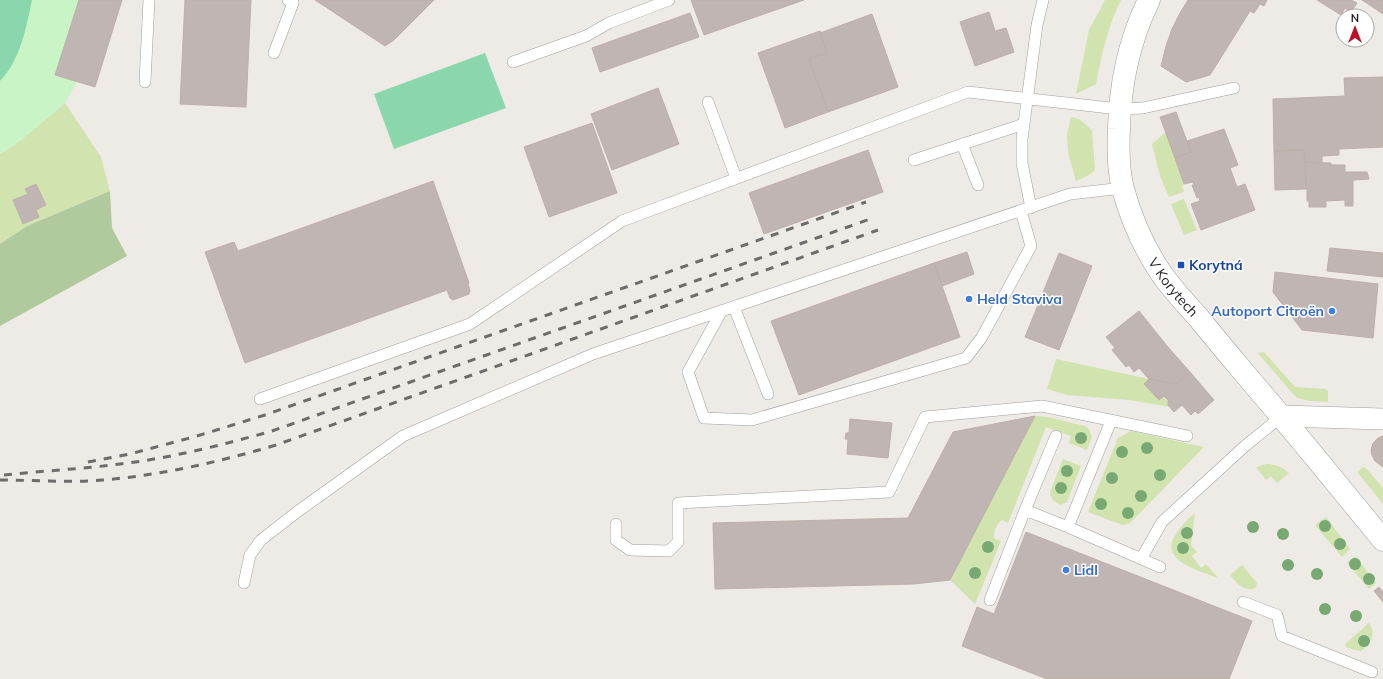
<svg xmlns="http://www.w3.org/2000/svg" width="1383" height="679" viewBox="0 0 1383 679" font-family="Mulish,sans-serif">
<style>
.grass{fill:#d1e4af}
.forest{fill:#b1ca9d}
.park{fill:#c9f5c6}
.pitch{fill:#8ad7ae}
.building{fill:#bfb5b2;stroke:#bfafa9}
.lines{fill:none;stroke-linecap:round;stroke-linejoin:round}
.service-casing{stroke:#9f9f9f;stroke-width:12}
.minor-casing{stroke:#9f9f9f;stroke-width:22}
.tertiary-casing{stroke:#9f9f9f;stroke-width:23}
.service{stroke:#fff;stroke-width:11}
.minor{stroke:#fff;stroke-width:21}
.tertiary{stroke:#fff;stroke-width:22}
.rail{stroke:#6c6c6c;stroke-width:3;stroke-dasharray:8 8;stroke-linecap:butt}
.tree{fill:#79a973}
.transit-dot{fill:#1a4fb4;stroke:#fff;stroke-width:1.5}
.shop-dot{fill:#3f7fe0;stroke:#fff;stroke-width:1.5}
.labels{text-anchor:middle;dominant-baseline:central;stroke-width:3;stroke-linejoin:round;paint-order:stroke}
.transit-label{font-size:14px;font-weight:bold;fill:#164399;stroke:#fff;text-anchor:start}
.street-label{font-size:14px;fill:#1e1e1e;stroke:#fff}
.shop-label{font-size:14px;font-weight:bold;fill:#366cbe;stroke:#fff;text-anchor:start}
</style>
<rect width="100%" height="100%" fill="#eeeae5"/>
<path class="grass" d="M1105,0H1121C1108,26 1101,56 1096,84L1076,94L1089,30Z
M65,103L101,157L110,191L27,226L0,244V154L21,140Z
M1071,117L1079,119L1092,130L1095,170L1089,175L1076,181L1068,152L1067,135Z
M1166,132L1184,184L1182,186L1184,192L1169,197L1160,176L1152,144Z
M1184,199L1197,230L1184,235L1171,204Z
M1264,352L1295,387L1325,389L1328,391V402L1310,401L1297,398L1293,394L1258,353Z
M1056,359L1149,379L1145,384L1158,400L1164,396C1168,400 1167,404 1170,407L1129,400L1067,395L1047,389Z
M1035,416L1048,417L1085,426L1089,429L1092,437L1087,450L1069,443L1071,436L1046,427L1008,523L1002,520C997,523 993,533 994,538L1001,541L975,604L950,580Z
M1131,431L1204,447L1135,518L1128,524L1122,525L1088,512L1118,438Z
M1063,459L1081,466L1067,502L1061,505C1054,502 1051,500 1050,492Z
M1266,464C1276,464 1282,467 1289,473L1277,483L1271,476L1266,480L1256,467Z
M1363,467L1366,468L1383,488V504L1357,472Z
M1195,513L1191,545L1197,552L1192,556L1201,568L1206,564L1218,578C1201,571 1157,561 1176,534C1181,526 1188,519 1195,513Z
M1326,517L1350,549L1342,557L1315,525Z
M1355,556L1376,583L1369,589L1347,563Z
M1242,565L1257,583L1256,587L1254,589C1243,591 1236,583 1230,575Z
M1369,623L1370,624C1376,636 1371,643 1361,651L1355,650L1346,647L1345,644Z"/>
<path class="forest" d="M110,191L112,228L127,256L0,326V244L27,226Z"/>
<path class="park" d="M0,0H79L55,75L77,82L65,103L21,140L0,154Z"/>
<path class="pitch" d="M0,0H32C26,28 21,59 0,81Z
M485,53L506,108L394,149L374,94Z"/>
<path class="building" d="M79,0H122L95,87L55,75Z
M185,0H251L246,107L180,104Z
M315,0H434L394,40L385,46Z
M691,0H804L704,35Z
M1188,0H1267L1264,6L1260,4L1254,13L1250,11L1210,75L1186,82L1161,66L1166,46L1172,29L1180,13Z
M1317,0H1351L1357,3L1351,12L1345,8L1341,15Z
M1362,0H1383V14Z
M989,12L995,31L1006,28L1014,52L975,66L960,22Z
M690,13L699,37L600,72L592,48Z
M872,14L898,87L828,112L809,59L827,53L820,33Z
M820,31L827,53L809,59L828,112L785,128L758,53Z
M1383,77V147L1339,149V155L1322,156V163H1314V162H1305L1304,150L1274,151L1273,99L1345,96L1344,78Z
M658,88L679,144L612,170L591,114Z
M1176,112L1191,152L1175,158L1160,117Z
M592,123L617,193L549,217L524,147Z
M1224,129L1238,165L1230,168L1237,187L1245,184L1255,210L1201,230L1191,204L1200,201L1199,197L1197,198L1192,185H1194L1193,182L1184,184L1175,158L1191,152L1187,141Z
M868,150L883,192L764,234L749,193Z
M1304,150L1306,189L1275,190L1274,151Z
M1305,162L1331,163V165H1345V172H1367L1369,179L1354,180L1353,181V206H1345V200L1326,201V207H1309V201H1307V189H1306Z
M433,181L469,283H468L470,291L469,294L453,300L450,298L447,290L245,363L205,252L234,242L238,251Z
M36,184L46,205L36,210L39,217L23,224L13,200L28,194L25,189Z
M1330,248L1383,253V277L1327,271Z
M967,252L974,274L942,286L934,263Z
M1059,253L1092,266L1059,350L1025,337Z
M934,263L960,337L799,395L771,321Z
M1275,272L1378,284L1373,338L1302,330L1273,292Z
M1139,311L1167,346L1190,372L1176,384L1149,379L1139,368L1134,372L1129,365L1126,367L1112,350L1115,348L1106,337Z
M1190,372L1214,400L1198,414L1195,411L1191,415L1182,405L1174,412L1168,405V400L1164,396L1159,400L1144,384L1149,379L1176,384Z
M1035,416L950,580L914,584L715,589L713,523L908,518L953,432Z
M850,419L892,423L888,458L847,454L848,439H845L846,433H849Z
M1383,436V467L1375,461L1372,455L1371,450L1373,443L1378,438Z
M1026,532L1252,621L1229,679H1047L962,646L977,607L994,614Z
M1379,587L1383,592V602L1374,591Z"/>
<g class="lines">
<g class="service-casing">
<path id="service" d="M274,53L293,3L288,0
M513,62L586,36L609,23L669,0
M145,82L149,0
M708,102L736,178
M962,144L978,185
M914,160L1024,124
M1031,208L1022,163V139L1037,25L1043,0
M734,307L768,394
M721,312L688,372L704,418L752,420L966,358L982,337L1031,246L1021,211
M260,399L470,324L622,221L968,92L1119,109L1143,108L1234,88
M1111,421L1068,527L1160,567
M1056,436L1025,510L1068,527
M616,524V540L630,550L669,551L678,542V503L889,492L925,417L1042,406L1187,436
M1141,559L1162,522L1245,446L1282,416
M244,583L250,555L261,540L297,512L403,436L593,354L1070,194L1123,188
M990,600L1025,510
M1243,602L1277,615L1282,636L1372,672"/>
</g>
<g class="minor-casing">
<path id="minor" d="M1282,416L1383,419"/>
</g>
<g class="tertiary-casing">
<g id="tertiary">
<path id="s1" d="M1149,0C1129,41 1120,84 1119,129C1118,149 1118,170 1123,189C1131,218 1144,248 1161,273C1172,289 1185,303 1198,317C1217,341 1237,364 1257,388C1300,438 1341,489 1383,540"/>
</g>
</g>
<use href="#service" class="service"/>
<use href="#minor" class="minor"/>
<use href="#tertiary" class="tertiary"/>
<path class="rail" d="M88,462L130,454L197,436L265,415L866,202
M4,475C42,471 81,469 120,464C171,458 222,445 272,431L873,218
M0,480C34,480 69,483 103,480C162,475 219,462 276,445L878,230"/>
</g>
<g class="tree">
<circle cx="1081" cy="438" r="6"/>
<circle cx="1147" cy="448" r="6"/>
<circle cx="1122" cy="452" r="6"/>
<circle cx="1067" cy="471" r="6"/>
<circle cx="1160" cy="475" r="6"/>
<circle cx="1112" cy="478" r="6"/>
<circle cx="1061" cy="488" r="6"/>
<circle cx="1141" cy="496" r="6"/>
<circle cx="1101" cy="504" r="6"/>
<circle cx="1128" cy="513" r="6"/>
<circle cx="1325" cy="526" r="6"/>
<circle cx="1253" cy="527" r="6"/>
<circle cx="1187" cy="533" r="6"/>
<circle cx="1283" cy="534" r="6"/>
<circle cx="1340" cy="544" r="6"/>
<circle cx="988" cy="547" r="6"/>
<circle cx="1183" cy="548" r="6"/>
<circle cx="1355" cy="564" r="6"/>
<circle cx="1288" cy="565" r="6"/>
<circle cx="975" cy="573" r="6"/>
<circle cx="1317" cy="574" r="6"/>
<circle cx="1369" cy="579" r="6"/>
<circle cx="1325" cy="609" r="6"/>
<circle cx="1356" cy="616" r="6"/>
<circle cx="1364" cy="641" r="6"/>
</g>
<rect class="transit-dot" x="1177" y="261" width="8" height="8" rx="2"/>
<g class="shop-dot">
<circle cx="969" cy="299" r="4"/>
<circle cx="1332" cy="311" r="4"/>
<circle cx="1066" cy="570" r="4"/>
</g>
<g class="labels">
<g class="transit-label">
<text x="1189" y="265">Korytná</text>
</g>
<g class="street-label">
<text stroke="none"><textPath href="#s1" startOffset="305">V Korytech</textPath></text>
</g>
<g class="shop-label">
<text x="977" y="299">Held Staviva</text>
<text x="1324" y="311" text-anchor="end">Autoport Citroën</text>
<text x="1074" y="570">Lidl</text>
</g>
</g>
<g transform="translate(1355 28)"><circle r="19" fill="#ffffff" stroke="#a5a5a5"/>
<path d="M0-3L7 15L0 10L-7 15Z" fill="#bc1129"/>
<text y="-6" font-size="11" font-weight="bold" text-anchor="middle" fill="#1e1e1e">N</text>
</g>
</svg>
